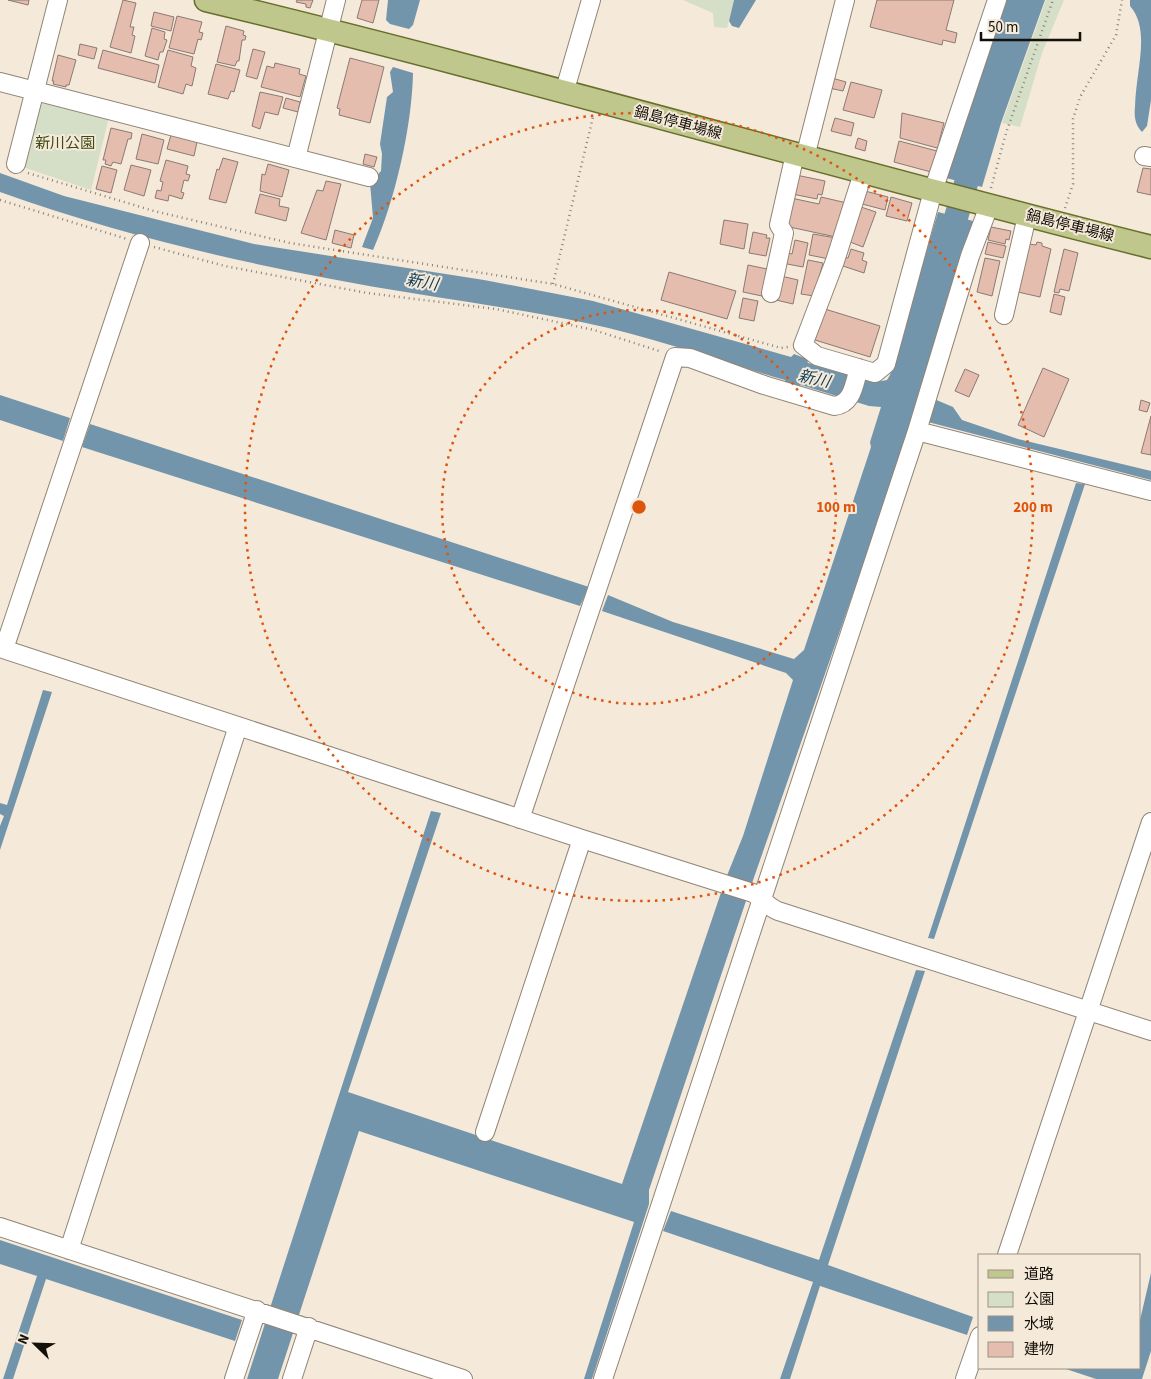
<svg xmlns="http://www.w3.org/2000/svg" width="1151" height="1379" viewBox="0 0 1151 1379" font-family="'Source Sans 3','Noto Sans JP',sans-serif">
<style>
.green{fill:#d5dec6}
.water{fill:#7395ab}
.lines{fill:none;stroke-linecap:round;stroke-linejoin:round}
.river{stroke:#7395ab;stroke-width:24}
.building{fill:#e5bdaf;stroke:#8c7973}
.minor-casing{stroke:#908576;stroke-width:20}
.major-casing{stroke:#676f2c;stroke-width:25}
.path{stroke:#898075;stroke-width:2.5;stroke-dasharray:1 4;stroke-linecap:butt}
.minor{stroke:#fff;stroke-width:18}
.major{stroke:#bfc78c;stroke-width:22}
.ring{fill:none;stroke:#dd550c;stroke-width:2.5;stroke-dasharray:2.5 5}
.labels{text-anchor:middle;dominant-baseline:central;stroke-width:4;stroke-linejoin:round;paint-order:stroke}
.street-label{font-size:15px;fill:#14100a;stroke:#f5e9d9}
.park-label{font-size:15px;fill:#3c4a13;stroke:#f5e9d9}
.water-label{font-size:16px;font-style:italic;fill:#134058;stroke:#f5e9d9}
.centre{fill:#dd550c;stroke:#f5e9d9;stroke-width:2.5}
.ring-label{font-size:15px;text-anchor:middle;font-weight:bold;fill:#dd550c;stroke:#f5e9d9;stroke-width:4;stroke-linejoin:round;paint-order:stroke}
</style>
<rect width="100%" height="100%" fill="#f5e9d9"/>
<path class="green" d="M683,0H734L727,28L714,27L713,13Z
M1046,0H1064L1042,53L1020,127L1002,123Z
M48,101L109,117L91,190L23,167L38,107Z"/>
<path class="water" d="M388,0H420L413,25L409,29L390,24L386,20Z
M734,0H756L739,28L732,26L729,21Z
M1007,0H1045L1001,123L982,187L946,178Z
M1130,0H1151V100L1147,126L1142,132C1135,125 1134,116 1135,107C1136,69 1151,30 1130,6Z
M393,67L413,73C412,126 395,201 373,250L362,247L373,218L370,183L381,171L382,154L380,144L387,97L393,92L390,72Z
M0,173L64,196L254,244L484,280L593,301L791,357L794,354L807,359L808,363L876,382L887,380L890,375L938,212L973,221L902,453L751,886L649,1190V1204L592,1379H584L634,1222L359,1131L278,1379H247L431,811L441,813L348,1092L622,1184L726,878L743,836L793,680L786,673L602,611L608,595L673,622L794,659L804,650L871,447L870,442L881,407L869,406L801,385L797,389L786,386L785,380C719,361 653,337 586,323C500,305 412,295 326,278C215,257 106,230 0,192Z
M0,395L70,418L63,441L0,420Z
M934,399L953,407L962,420L1018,439L1151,471V480L928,422Z
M90,424L589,587L580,606L82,447Z
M1076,483L1085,484L934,939L928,938Z
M43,690L52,692L0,850V826L4,816L0,814V803L7,805Z
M916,970L925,971L828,1265L973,1317L967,1335L820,1286L790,1379H780L813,1282L663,1231L671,1211L819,1260Z
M0,1240L242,1320L235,1341L46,1279L13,1379H3L37,1276L0,1264Z
M1151,1273V1351L1142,1379H1096L1063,1368H1140V1320Z"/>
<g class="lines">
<path class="river" d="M947,248L975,153"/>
</g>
<path class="building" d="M8,0H29L28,5Z
M123,0L136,3L130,27H134L132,35L135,36L131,53L110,47Z
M297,0H313L310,8L306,7V4L296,2Z
M362,0H379L373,23L357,18Z
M877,0H954L946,30L957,33L955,43L943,40L942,45L870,27Z
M154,12L174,17L171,31L151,26Z
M177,16L202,22L199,32L203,33L201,40L198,39L194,54L169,48Z
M226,26L244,31L243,35L246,36L245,40H242L239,61H237L235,66L217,62Z
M152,28L165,32L164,39L167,40L163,52H160L158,60L145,56Z
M80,44L97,48L94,59L78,55Z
M253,49L265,52L257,79L246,76Z
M103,50L159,65L155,83L98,68Z
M168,50L193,57L191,66L196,68L192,86L186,84L183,94L158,87Z
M58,55L76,60L69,85H66V87L53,84L54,81H52Z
M350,58L384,67L370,123L339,115L340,109L337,108Z
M275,63L300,69L299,74L306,76L300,97L261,87L267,66L274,68Z
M216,64L240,70L234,92L231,91L228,99L208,94Z
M832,78L846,82L843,91L829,88Z
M851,82L882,90L874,118L843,110Z
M260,92L283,97L278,115L265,112L260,129L252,126Z
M286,98L300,102L298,112L283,108Z
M902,113L944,123L939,142L943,143L941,149L900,138Z
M835,118L854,123L851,136L831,131Z
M111,128L132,133L131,139H128L121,164L113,162L111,166L105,164L106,160H103Z
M142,134L164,140L158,164L136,159Z
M171,135L197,142L194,156L167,149Z
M858,138L867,141L865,151L855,148Z
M899,141L937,151L931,172L894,162Z
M365,154L377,157L374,167L363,164Z
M223,158L238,162L226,203L209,199L217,169L219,170Z
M166,160L188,166L186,174L190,175L188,181L184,180L181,192L184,193L182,199L169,195L168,201L155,198L157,190L161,191L163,182L160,181Z
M268,164L289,170L282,197L260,191L262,174L265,175Z
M131,165L151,170L144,196L124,190Z
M102,166L117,170L111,193L96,189Z
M1143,168L1151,169V195L1137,192Z
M796,175L825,181L822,195L818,194L817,199L792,194Z
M326,181L341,184L326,240L301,233L317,190L323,191Z
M865,191L888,197L885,210L862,204Z
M260,194L280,199L279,206L289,208L286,221L255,213Z
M821,197L847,203L836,237L785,226L791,198L819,204Z
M891,197L912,203L907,221L886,216Z
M858,206L876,212L863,247L845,240Z
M724,220L748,224L744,249L720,244Z
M991,227L1011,231L1009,240L1006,239L1005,244L988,240Z
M335,230L354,235L351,248L332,243Z
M753,232L767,235L766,238H770L766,256L749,253Z
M813,234L836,238L829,259L809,255Z
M795,240L808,243L803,267L782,263L784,252L792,254Z
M988,242L1006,246L1003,258L985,254Z
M1037,242L1042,243V246L1051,249L1040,297L1018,292L1029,244L1036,245Z
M851,249L864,253L862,260L867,262L864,273L840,265L843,257L848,258Z
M1064,249L1078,253L1069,291L1060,289L1059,293L1054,292Z
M985,258L1000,261L992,296L977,292Z
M808,260L823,263L814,296L801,294Z
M748,265L767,269L762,296L743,292Z
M669,272L736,291L727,319L661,300Z
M781,276L798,280L793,304L776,300Z
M1054,294L1065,297L1061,315L1050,312Z
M743,298L758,301L754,321L739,318Z
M825,309L880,326L870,357L815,340Z
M1043,368L1069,379L1044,437L1018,425Z
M965,369L979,375L969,397L955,391Z
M1141,400L1150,403L1147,412L1139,410Z
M1151,416V455L1141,453Z"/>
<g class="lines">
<g class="minor-casing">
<path id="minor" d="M0,82L369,177
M564,93L591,0
M1144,156L1151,157
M805,157L845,0
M296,158L336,0
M16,164L58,0
M863,173L835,261L803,345L817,356L875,373L886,364L933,191L997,0
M771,293L784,233L779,225L795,154
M1004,315L1027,216
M917,431L1151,491
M0,648L582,839L753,893C763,899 768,907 778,911L1151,1031
M4,649L140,243
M520,819L675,357L690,358L764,385L834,406C853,404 854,384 859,368
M485,1132L582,839
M0,1227L463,1379
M69,1250L238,726
M1007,1255L1151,822
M234,1379L257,1310
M292,1379L309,1327
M603,1379L917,431L970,256L989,206
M965,1379L980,1336"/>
</g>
<g class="major-casing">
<path id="major" d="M206,0C522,76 835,168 1151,247"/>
</g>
<path class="path" d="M28,173L154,211L290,243L553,284L781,348L788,347
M991,188L1006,133L1053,0
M0,200L127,239
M1065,208L1073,184V119L1080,97L1116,35L1122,0
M154,247L225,266L367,293L496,309L594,330L662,352
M553,284L593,117"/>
<use href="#minor" class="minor"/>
<use href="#major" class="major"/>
</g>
<g class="ring">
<circle cx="639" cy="507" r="197"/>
<circle cx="639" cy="507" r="394"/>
</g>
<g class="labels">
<g class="street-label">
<text transform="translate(678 123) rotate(15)">鍋島停車場線</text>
<text transform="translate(1070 226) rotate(14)">鍋島停車場線</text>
</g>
<g class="park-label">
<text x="65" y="143">新川公園</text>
</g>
<g class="water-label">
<text transform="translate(422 282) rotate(10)">新川</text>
<text transform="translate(814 379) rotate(13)">新川</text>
</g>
</g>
<circle cx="639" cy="507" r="8" class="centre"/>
<g class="ring-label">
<text x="836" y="512">100 m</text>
<text x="1033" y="512">200 m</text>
</g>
<rect x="978" y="1254" width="162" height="115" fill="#f5e9d9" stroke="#9b9286"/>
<rect x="988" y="1270" width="25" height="8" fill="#bfc78c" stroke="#9b9286"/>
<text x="1024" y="1279" font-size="15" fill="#14100a">道路</text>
<rect x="988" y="1292" width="25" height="15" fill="#d5dec6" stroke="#9b9286"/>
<text x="1024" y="1304" font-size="15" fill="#14100a">公園</text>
<rect x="988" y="1316" width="25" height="15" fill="#7395ab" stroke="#9b9286"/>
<text x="1024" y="1329" font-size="15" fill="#14100a">水域</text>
<rect x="988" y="1342" width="25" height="15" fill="#e5bdaf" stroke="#9b9286"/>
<text x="1024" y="1354" font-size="15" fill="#14100a">建物</text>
<g transform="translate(35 1344) rotate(293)" stroke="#f5e9d9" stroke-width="4" paint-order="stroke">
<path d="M0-4L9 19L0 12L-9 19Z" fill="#14100a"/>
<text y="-8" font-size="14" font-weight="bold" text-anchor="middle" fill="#14100a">N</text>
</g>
<path d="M981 32v8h99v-8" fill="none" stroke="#14100a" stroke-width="2.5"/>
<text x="988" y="32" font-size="15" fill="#14100a" stroke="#f5e9d9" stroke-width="4" paint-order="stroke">50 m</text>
</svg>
